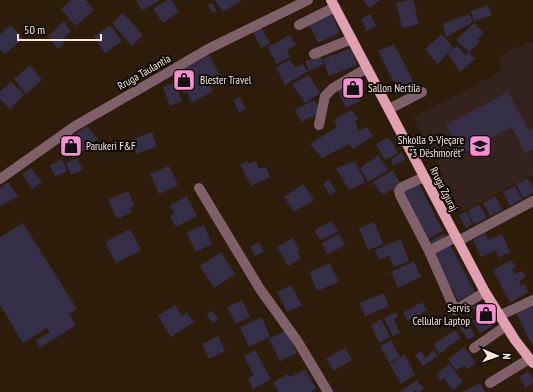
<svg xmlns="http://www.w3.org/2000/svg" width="533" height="392" viewBox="0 0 533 392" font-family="'PT Sans Narrow',sans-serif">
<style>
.education{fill:#34221c}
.building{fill:#342f46}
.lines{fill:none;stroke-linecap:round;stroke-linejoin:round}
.minor{stroke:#7f6068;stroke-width:10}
.major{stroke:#e1a0b0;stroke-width:10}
.labels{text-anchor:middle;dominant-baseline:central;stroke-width:4;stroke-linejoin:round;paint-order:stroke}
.street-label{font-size:11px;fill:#f4e9dd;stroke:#0f0803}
.poi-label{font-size:11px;fill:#f4e9dd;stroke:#0f0803;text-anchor:start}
</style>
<rect width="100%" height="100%" fill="#2c1c09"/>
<path class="education" d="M533,40V175L461,212L413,117L502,71L500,67V55Z"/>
<path class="building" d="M71,0H86L94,10L75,26L61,9Z
M136,0H160L142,11Z
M167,0H171L179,12L163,23L153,9Z
M215,0H242L223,12Z
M363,0H380L370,8Z
M409,0H413L419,24L402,28L396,3Z
M212,3L217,11L212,13L208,5Z
M488,5L492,15L474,21L471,11Z
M123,13L143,35L132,46L112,23Z
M332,14L340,33L318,43L309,24Z
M370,14L376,26L367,31L361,19Z
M469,14L473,22L446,37L443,24Z
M64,21L71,32L62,39L64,43L58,49L48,36Z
M474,23L484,33L477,39L480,42L469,52L456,40Z
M11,25L23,39L5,54L0,49V34Z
M110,25L122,41L105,53L94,36Z
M261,26L270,44L261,48L252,30Z
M442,34L453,48L437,64L425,49Z
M290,35L296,45L287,50L290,57L276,64L268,47Z
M394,44L416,86L399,93L378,51Z
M458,46L465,55L469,53L475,59L460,72L448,54L453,48Z
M351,48L357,65L329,76L323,59Z
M209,55L220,75L207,81L213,91L192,103L187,92L184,94L174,74Z
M320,55L324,64L309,71L305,61Z
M290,60L295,67L303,64L308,71L285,85L276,67Z
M30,65L42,80L26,94L14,79Z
M309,75L320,93L305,103L292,84Z
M354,79L360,93L357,95L360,101L346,108L336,88Z
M11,81L24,95L10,109L0,99V92Z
M175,82L182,101L170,106L163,87Z
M508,92L529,131L533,129V149L525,153L512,127L461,154L446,125Z
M240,97L246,109L239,112L233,100Z
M314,100L321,112L301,122L295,110Z
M351,110L358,118L355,121L359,131L367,127L373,136L353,149L349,144L322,158L310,144L337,127L334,120Z
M87,126L98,139L76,157L65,141Z
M152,132L157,146L137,154L131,140Z
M389,137L398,153L385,160L376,144Z
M402,152L405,160L393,165L391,160Z
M378,155L388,170L368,182L360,168Z
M77,158L83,170L71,175L66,163Z
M62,159L67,171L55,177L50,165Z
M248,161L249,164L256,161L259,168L266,167L270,177L251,186L240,164Z
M355,161L365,182L349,190L336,168Z
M169,166L178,185L159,194L150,174Z
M31,168L42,182L32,189L22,174Z
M393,170L401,185L382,195L373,182Z
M528,178L533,188V193L523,198L516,184Z
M329,179L336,192L330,195L323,184Z
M8,182L18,196L0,206V188Z
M418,182L443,231L426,240L402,190Z
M303,184L314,200L294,212L284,197Z
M515,186L522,199L510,206L503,192Z
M128,191L135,206L130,208L132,212L117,219L108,200Z
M187,196L197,216L176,227L170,216L175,214L170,205Z
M495,196L503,210L490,216L483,203Z
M479,204L487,218L474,224L467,211Z
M466,211L472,224L466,228L459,215Z
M332,221L338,232L320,240L314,230Z
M374,222L383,244L368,250L359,228Z
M23,223L77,309L69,314L76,325L40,348L36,340L50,332L47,328L23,343L0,305V237Z
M204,225L212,244L195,252L187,232Z
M130,229L141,250L116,263L105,242Z
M485,233L488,240L502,234L510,252L498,258L496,251L481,257L473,240Z
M339,234L345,245L327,254L322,243Z
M444,234L447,239L431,248L428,242Z
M293,238L300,250L297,251L301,258L288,266L277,247Z
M401,239L409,261L394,267L389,256L379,260L375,250Z
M259,242L264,251L255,256L250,247Z
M449,243L475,292L458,301L433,251Z
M221,252L235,274L214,288L200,266Z
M511,260L516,267L512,269L514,274L523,271L526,277L519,281L521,286L525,284L528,292L510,303L493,270Z
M414,261L421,277L398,288L391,272Z
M330,263L339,282L317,291L309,272Z
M291,285L302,305L287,312L277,292Z
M384,293L389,306L365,316L359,303Z
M242,300L250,317L236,324L227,307Z
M422,302L427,310L408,321L403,313Z
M478,303L492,326L480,333L472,321L478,318L472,307Z
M533,303V344L532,345L516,313Z
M175,305L182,316L187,312L194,322L171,337L158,316Z
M213,311L218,320L212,323L207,314Z
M396,312L398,316L394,320L400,333L393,336L384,318Z
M262,317L270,337L249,347L240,327Z
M465,318L475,336L468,340L457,323Z
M381,319L390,337L379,343L371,325Z
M286,330L297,353L280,361L269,339Z
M455,330L461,338L439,354L434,344Z
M218,336L225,351L209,359L202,344Z
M391,340L400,357L389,363L380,346Z
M464,347L476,363L467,369L464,366L456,370L448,359Z
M345,348L352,360L333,371L326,359Z
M255,350L271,379L253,389L248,379L254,375L244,356Z
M434,350L438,356L423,366L415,355L421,351L425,358Z
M405,355L415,375L401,384L390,364Z
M450,364L463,382L453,390L444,378L440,381L437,373Z
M305,369L316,388L311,392H279L273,382L288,374L290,377Z
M528,371L533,379V383L525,388L519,377Z
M417,380L424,389L420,392H417L415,390L413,392H399Z
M480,383L485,392H462Z"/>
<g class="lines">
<path class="minor" d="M299,25L335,7
M314,54L352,39
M389,109L422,92
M319,125L325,96L333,88L367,68
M424,177L402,187L399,191L400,195L429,251L455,310L485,292
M0,179L75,126L167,73L208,49L308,0
M199,188L260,289L298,342L328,392
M458,241L533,201
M429,251L456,237
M499,316L533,300
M474,348L506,326
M490,383L529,359"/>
<path class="major" d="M331,0L485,292L515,340L533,363"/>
</g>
<defs>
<g id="shop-square" transform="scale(1.15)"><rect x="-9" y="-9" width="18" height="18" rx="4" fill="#f590d1" stroke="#0f0803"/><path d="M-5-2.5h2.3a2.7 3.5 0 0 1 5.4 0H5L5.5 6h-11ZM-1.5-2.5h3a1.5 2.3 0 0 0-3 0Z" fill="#111"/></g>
<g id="school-square" transform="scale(1.15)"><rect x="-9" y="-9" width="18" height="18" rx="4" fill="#f590d1" stroke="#0f0803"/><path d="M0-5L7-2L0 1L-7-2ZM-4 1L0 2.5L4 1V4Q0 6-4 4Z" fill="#111"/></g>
</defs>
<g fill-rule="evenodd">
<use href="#shop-square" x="184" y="80"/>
<use href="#shop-square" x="353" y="88"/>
<use href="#shop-square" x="71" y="146"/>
<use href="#school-square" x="480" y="146"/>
<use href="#shop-square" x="486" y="314"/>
</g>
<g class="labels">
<g class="street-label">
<text transform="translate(144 72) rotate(-30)">Rruga Taulantia</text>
<text transform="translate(444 189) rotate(63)">Rruga Zguraj</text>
</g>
<g class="poi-label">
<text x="200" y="80">Blester Travel</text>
<text x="368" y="88">Sallon Nertila</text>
<text x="464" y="140" text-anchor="end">Shkolla 9-Vjeçare<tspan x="464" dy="13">"3 Dëshmorët"</tspan></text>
<text x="86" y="146">Parukeri F&amp;F</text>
<text x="470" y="308" text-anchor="end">Servis<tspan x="470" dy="13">Cellular Laptop</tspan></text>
</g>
</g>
<g transform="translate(497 356) rotate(92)" stroke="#0f0803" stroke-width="3" paint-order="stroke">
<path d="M0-3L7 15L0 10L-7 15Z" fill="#f4e9dd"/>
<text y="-6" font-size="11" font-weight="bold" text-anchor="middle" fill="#f4e9dd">N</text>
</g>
<path d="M18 34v6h83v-6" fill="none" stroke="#f4e9dd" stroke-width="2"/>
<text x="24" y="34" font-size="12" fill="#f4e9dd" stroke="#0f0803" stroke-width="3" paint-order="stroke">50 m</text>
</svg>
